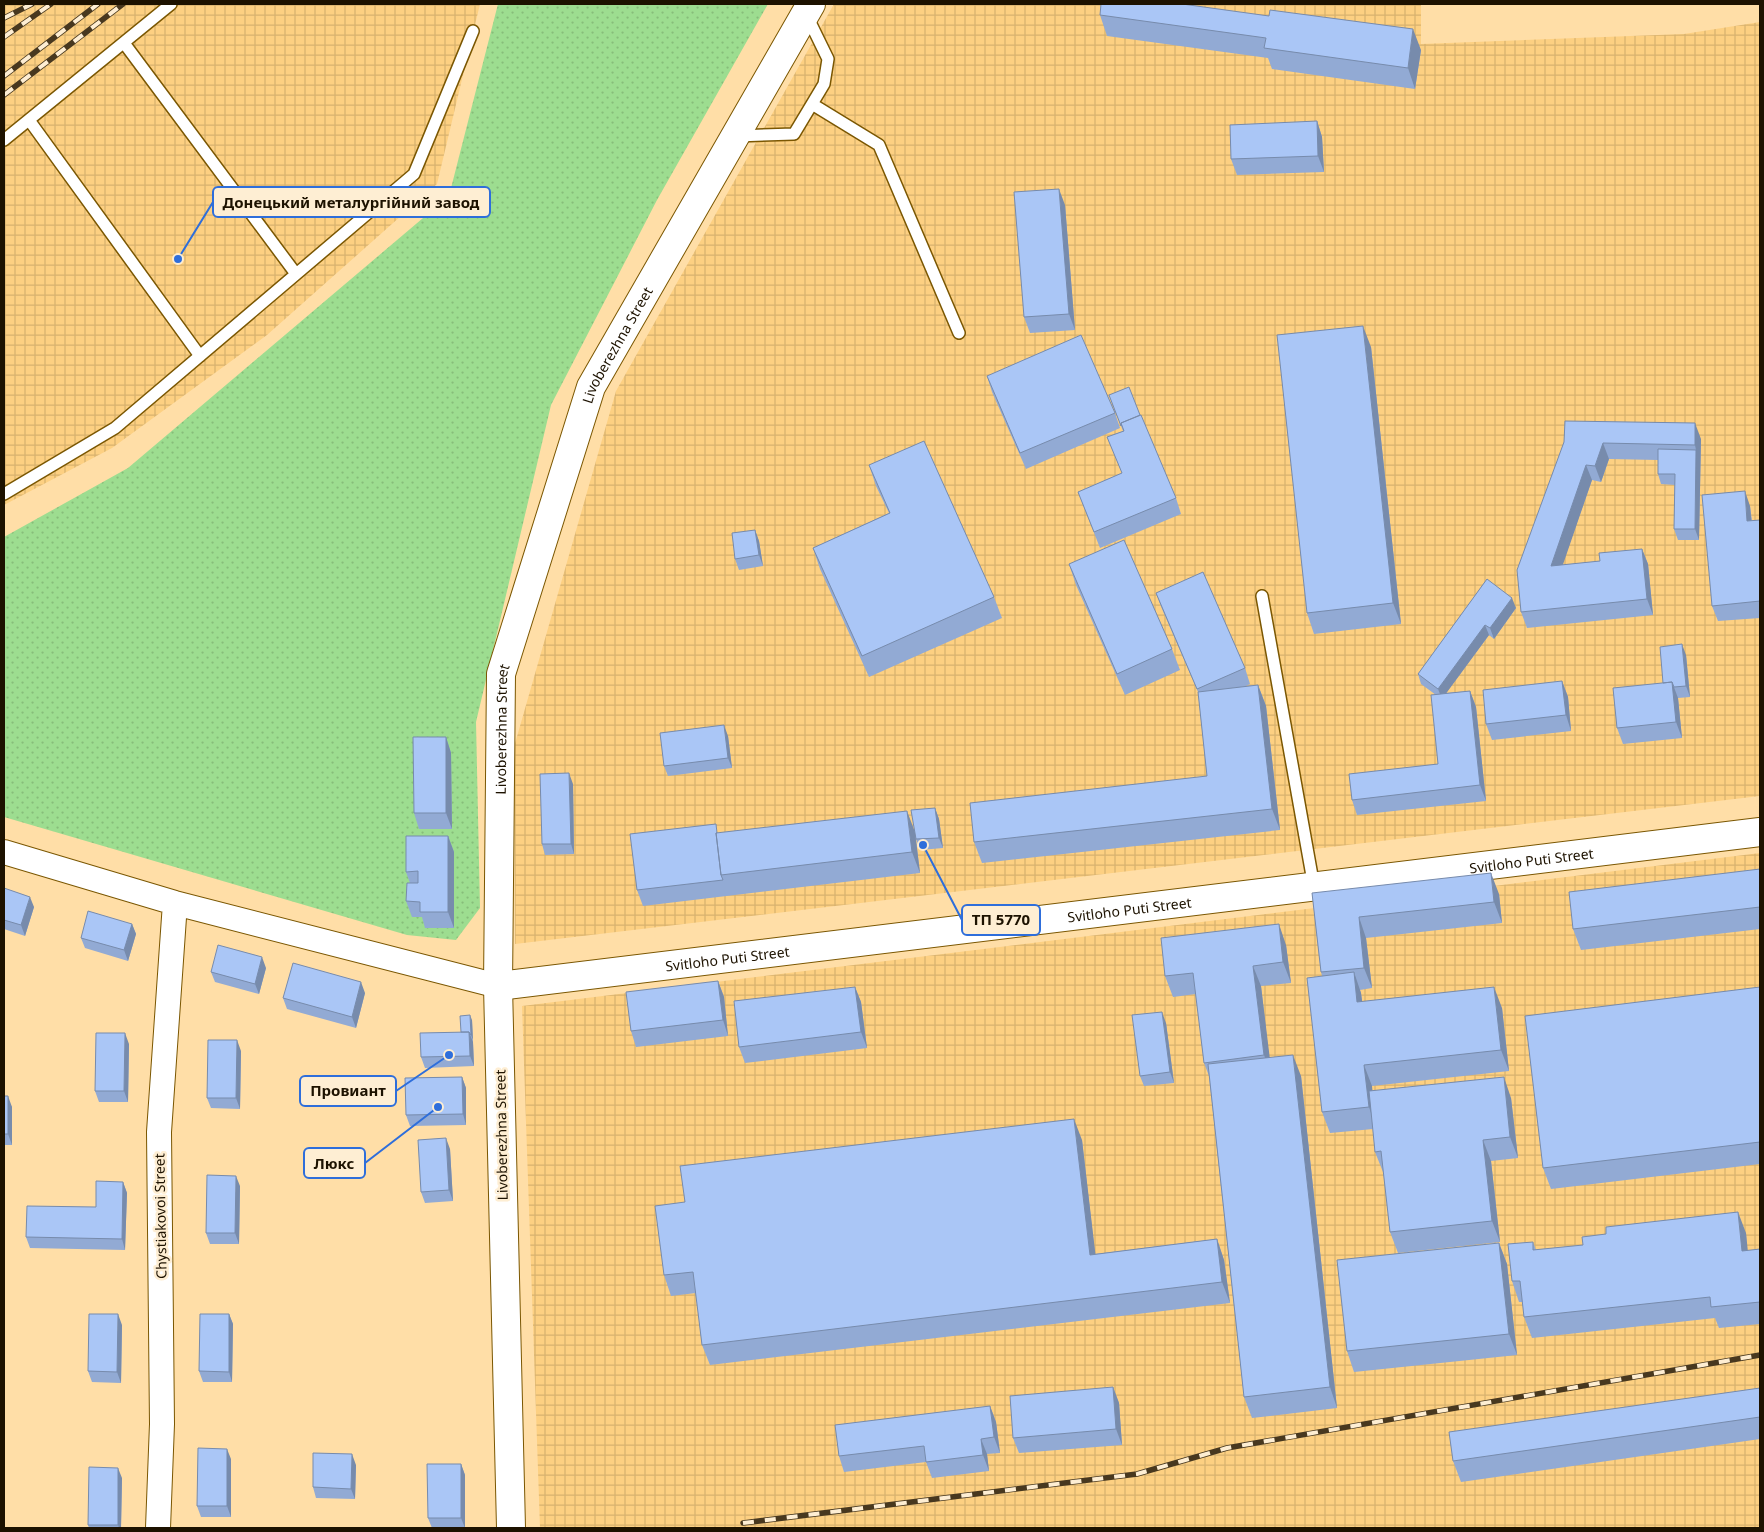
<svg xmlns="http://www.w3.org/2000/svg" width="1764" height="1532" viewBox="0 0 1764 1532" font-family="'Noto Sans',sans-serif">
<style>
.industrial{fill:url(#industrial-grid)}
.green{fill:url(#green-dots)}
.lines{fill:none;stroke-linecap:round;stroke-linejoin:round}
.lane-casing{stroke:#7b5702;stroke-width:14}
.street-casing{stroke:#7b5702;stroke-width:26}
.secondary-casing{stroke:#7b5702;stroke-width:30}
.lane{stroke:#fff;stroke-width:11}
.street{stroke:#fff;stroke-width:24}
.secondary{stroke:#fff;stroke-width:28}
.rail-casing{stroke:#48381f;stroke-width:5.5}
.rail{stroke:#feeed3;stroke-width:4;stroke-dasharray:11;stroke-linecap:butt}
.wall{fill:#92aad4}
.shaded-wall{fill:#778bac}
.building{fill:#aac6f6;stroke:#778bac}
.labels{text-anchor:middle;dominant-baseline:central;stroke-width:5;stroke-linejoin:round;paint-order:stroke}
.street-label{font-size:14px;fill:#1d1200;stroke:#feeed3}
.leader{fill:none;stroke:#2e6edb;stroke-width:2}
.callout-dot{fill:#2e6edb;stroke:#feeed3;stroke-width:2}
.callout{fill:#feeed3;stroke:#2e6edb;stroke-width:2}
.callout-label{font-size:15px;text-anchor:middle;font-weight:bold;fill:#1d1200}
</style>
<defs>
<pattern id="industrial-grid" width="8" height="8" patternUnits="userSpaceOnUse" patternTransform="scale(1.25)"><rect width="8" height="8" fill="#fdd082"/><path d="M0 4h8M4 0v8" fill="none" stroke="#d8b26e"/></pattern>
<pattern id="green-dots" width="8" height="8" patternUnits="userSpaceOnUse" patternTransform="scale(1.25)"><rect width="8" height="8" fill="#9ddd90"/><path d="M2 2h.1M6 6h.1" fill="none" stroke="#87bd7a" stroke-width="1.8" stroke-linecap="round"/></pattern>
</defs>
<rect width="100%" height="100%" fill="#ffdea7"/>
<path class="industrial" d="M4,4H480L437,184L267,335L112,448L4,505Z
M834,4H1421V44L1684,34L1760,22V796L515,944L514,747L616,391Z
M1760,853V1528H540L522,1006Z"/>
<path class="green" d="M498,4H768L657,200L551,405L476,722L480,908L456,940L407,935L4,817V537L128,468L449,196Z"/>
<g class="lines">
<g class="lane-casing">
<path id="lane" d="M124,43L296,274
M812,104L879,145L959,333
M29,120L200,356
M736,136L794,134L824,84L828,59L806,14
M4,140L171,4
M4,494L115,428L414,174L473,31
M1262,596L1314,887"/>
</g>
<g class="street-casing">
<path id="street" d="M4,852L175,903L498,986
M158,1528L162,1424L159,1132L175,903"/>
</g>
<g class="secondary-casing">
<g id="secondary">
<path id="s1" d="M498,986L1760,832"/>
<path id="s2" d="M511,1528L498,986L501,674L591,387L811,4"/>
</g>
</g>
<use href="#lane" class="lane"/>
<use href="#street" class="street"/>
<use href="#secondary" class="secondary"/>
<g class="rail-casing">
<path id="rail" d="M4,18L32,4
M4,37L51,4
M4,76L98,4
M4,95L123,4
M743,1523L1137,1474L1227,1448L1760,1355"/>
</g>
<use href="#rail" class="rail"/>
</g>
<path class="wall" d="M1100,15L1421,50L1415,89L1272,69L1268,58L1107,36Z
M1317,121L1322,137L1324,172L1237,175L1231,159Z
M1065,205L1075,330L1030,333L1024,317Z
M1371,347L1401,624L1314,634L1307,613Z
M987,376L1115,413L1120,428L1026,469L992,392Z
M1109,395L1176,498L1181,514L1100,548L1078,492L1122,473L1107,437L1123,431Z
M1701,439L1699,540H1678L1674,529L1675,485L1661,484L1658,474V460L1609,459L1601,482L1592,480L1562,565L1600,561L1642,549L1648,564L1653,615L1527,628L1521,612L1564,442Z
M869,465L994,597L1002,618L869,677L820,569L813,548L889,513L876,486Z
M1750,506L1752,521L1760,520V618L1718,621L1712,606Z
M755,530L759,541L763,566L739,570L735,559Z
M1069,564L1172,649L1180,670L1125,695L1076,585Z
M1487,579L1516,608L1494,639L1489,635L1446,693L1470,691L1476,707L1486,801L1357,815L1352,800L1438,764L1436,695L1421,684L1418,674Z
M1156,593L1245,668L1250,684L1246,686L1258,685L1266,706L1280,830L982,863L974,842L1207,776L1198,692L1162,609Z
M1686,655L1690,697L1678,698L1682,738L1623,744L1617,728L1663,683Z
M1562,681L1568,697L1571,731L1492,740L1486,724Z
M728,736L732,768L668,776L664,766Z
M446,737L451,753L452,829H419L414,813Z
M573,784L574,854L545,855L542,844Z
M935,808L939,819L943,848L920,850L916,839Z
M915,832L920,873L643,906L637,890L720,833Z
M448,836L454,852V928H425L422,917H412L406,901L410,883L406,872Z
M1760,869V929L1581,950L1573,929Z
M4,888L34,907L25,936L4,929Z
M1312,893L1499,894L1502,923L1366,938L1372,988L1360,990L1361,993L1362,1002L1502,1008L1509,1071L1372,1086V1091L1511,1098L1518,1158L1491,1161L1500,1242L1398,1253L1390,1232L1384,1172H1383L1375,1152L1373,1129L1330,1133L1322,1112V976L1321,972Z
M132,924L136,934L128,961L85,948L81,938Z
M1286,945L1291,983L1261,986L1269,1057L1301,1076L1337,1408L1252,1418L1244,1397L1209,1076L1204,1063L1196,994L1173,997L1165,976Z
M266,968L259,994L215,982L211,972Z
M718,981L724,997L728,1036L636,1047L631,1031Z
M855,987L861,1002L867,1048L745,1063L739,1047Z
M1760,987V1164L1551,1189L1543,1168Z
M365,993L356,1028L287,1009L283,998Z
M472,1020L474,1066L425,1068L421,1057L461,1032Z
M1166,1023L1174,1083L1144,1086L1140,1076Z
M129,1044L128,1102H99L95,1091Z
M241,1051L240,1109L211,1108L207,1098Z
M462,1077L466,1088V1125L410,1126L406,1115Z
M4,1096L12,1107V1145H4Z
M1082,1140L1095,1254L1217,1239L1224,1260L1230,1303L710,1365L702,1345L696,1293L671,1296L664,1275L685,1202Z
M450,1149L453,1201L425,1203L421,1192Z
M123,1182L127,1193L125,1250L30,1248L26,1237L96,1207Z
M240,1186L239,1244H210L206,1233Z
M1746,1233L1747,1251L1760,1249V1324L1719,1328L1715,1318L1532,1338L1524,1317L1523,1302H1519L1512,1281L1533,1242L1536,1250Z
M1499,1243L1507,1264L1517,1355L1354,1372L1347,1351Z
M229,1314L233,1324L232,1382H203L199,1371Z
M122,1325L121,1383L92,1382L88,1371Z
M1113,1387L1119,1403L1122,1445L1019,1453L1013,1438Z
M1760,1388V1439L1461,1482L1453,1461Z
M990,1406L996,1422L1000,1453L987,1454L989,1471L932,1478L926,1462L844,1472L839,1456Z
M231,1459V1517H201L197,1506Z
M461,1464L465,1475V1528H432L428,1518Z
M356,1465L355,1499L316,1498L313,1487Z
M122,1478L121,1528H89L88,1525Z"/>
<path class="shaded-wall" d="M1413,29L1421,50L1415,89L1408,68Z
M1317,121L1322,137L1324,172L1318,156Z
M1059,189L1065,205L1075,330L1069,314Z
M1363,326L1371,347L1401,624L1393,603Z
M1695,423L1701,439L1699,540L1695,529L1696,450L1695,445Z
M1603,443L1609,459L1601,482L1595,466Z
M1586,465L1592,480L1557,582L1551,566Z
M1745,491L1750,506L1753,537L1747,521Z
M755,530L759,541L763,566L759,555Z
M1642,549L1648,564L1653,615L1647,599Z
M1512,598L1516,608L1494,639L1490,628Z
M1485,625L1489,635L1442,699L1438,689Z
M1682,644L1686,655L1690,697L1686,686Z
M1562,681L1568,697L1571,731L1566,715Z
M1672,682L1678,698L1682,738L1676,722Z
M1258,685L1266,706L1280,830L1272,809Z
M1470,691L1476,707L1486,801L1480,785Z
M724,725L728,736L732,768L728,758Z
M446,737L451,753L452,829L446,813Z
M569,773L573,784L574,854L571,844Z
M935,808L939,819L943,848L939,838Z
M907,811L915,832L920,873L912,852Z
M448,836L454,852V928L448,912Z
M1491,873L1499,894L1502,923L1494,902Z
M30,897L34,907L25,936L21,925Z
M1359,917L1366,938L1372,988L1364,968Z
M132,924L136,934L128,961L124,950Z
M1279,924L1286,945L1291,983L1283,962Z
M262,957L266,968L259,994L255,984Z
M1253,966L1261,986L1272,1076L1264,1055Z
M1354,972L1361,993L1365,1023L1357,1002Z
M718,981L724,997L728,1036L723,1020Z
M361,982L365,993L356,1028L352,1017Z
M855,987L861,1002L867,1048L861,1032Z
M1494,987L1502,1008L1509,1071L1501,1050Z
M1162,1012L1166,1023L1174,1083L1170,1072Z
M470,1015L472,1020L473,1040L471,1035Z
M469,1032L473,1042L474,1066L470,1056Z
M125,1033L129,1044L128,1102L124,1091Z
M237,1040L241,1051L240,1109L236,1098Z
M1293,1055L1301,1076L1337,1408L1330,1387Z
M1364,1065L1372,1086L1376,1128L1369,1107Z
M462,1077L466,1088V1125L463,1114Z
M1504,1077L1511,1098L1518,1158L1510,1137Z
M8,1096L12,1107V1145L8,1134Z
M1074,1119L1082,1140L1098,1276L1090,1255Z
M446,1138L450,1149L453,1201L449,1190Z
M1483,1140L1491,1161L1500,1242L1492,1221Z
M236,1176L240,1186L239,1244L235,1233Z
M123,1182L127,1193L125,1250L122,1239Z
M1738,1212L1746,1233L1750,1272L1742,1251Z
M1217,1239L1224,1260L1230,1303L1222,1282Z
M1499,1243L1507,1264L1517,1355L1509,1334Z
M118,1314L122,1325L121,1383L117,1372Z
M229,1314L233,1324L232,1382L229,1372Z
M1113,1387L1119,1403L1122,1445L1116,1429Z
M990,1406L996,1422L1000,1453L994,1437Z
M981,1439L987,1454L989,1471L983,1455Z
M227,1449L231,1459V1517L227,1506Z
M352,1454L356,1465L355,1499L351,1489Z
M461,1464L465,1475V1528L461,1518Z
M118,1468L122,1478L121,1528H119L118,1525Z"/>
<path class="building" d="M1101,4H1182L1269,16L1270,10L1413,29L1408,68L1264,48L1266,38L1100,15Z
M1317,121L1318,156L1231,159L1230,125Z
M1059,189L1069,314L1024,317L1014,192Z
M1363,326L1393,603L1307,613L1277,335Z
M1081,335L1115,413L1020,453L987,376Z
M1129,387L1140,415L1121,423V426L1109,395Z
M1141,415L1176,498L1094,532L1078,492L1122,473L1107,437L1124,431L1121,423Z
M1565,421L1695,423V445L1603,443L1595,466L1586,465L1551,566L1600,561L1599,553L1642,549L1647,599L1521,612L1517,570L1564,442Z
M924,441L994,597L862,656L813,548L890,513L869,465Z
M1658,449L1696,450L1695,529H1674L1675,474H1658Z
M1745,491L1747,521L1760,520V601L1712,606L1702,495Z
M755,530L759,555L735,559L732,533Z
M1124,540L1172,649L1117,674L1069,564Z
M1203,572L1245,668L1197,689L1156,593Z
M1487,579L1512,598L1490,628L1485,625L1438,689L1418,674Z
M1682,644L1686,686L1674,687L1672,682L1663,683L1660,647Z
M1562,681L1566,715L1486,724L1483,690Z
M1672,682L1676,722L1617,728L1613,688Z
M1258,685L1272,809L974,842L970,803L1207,776L1198,692Z
M1470,691L1480,785L1352,800L1349,774L1438,764L1431,695Z
M724,725L728,758L664,766L660,733Z
M413,737H446V813H414Z
M569,773L571,844H542L540,774Z
M935,808L939,838L916,839L911,810Z
M907,811L912,852L721,875L716,833Z
M716,824L717,833H716L721,875L723,880L637,890L630,834Z
M406,836H448V912H420V902L406,901L407,883H418V871L406,872Z
M1760,869V907L1573,929L1569,892Z
M1491,873L1494,902L1359,917L1364,968L1321,972L1312,893Z
M4,888L30,897L21,925L4,920Z
M88,911L132,924L124,950L81,938Z
M1279,924L1283,962L1253,966L1264,1055L1204,1063L1193,973L1165,976L1161,938Z
M218,945L262,957L255,984L211,972Z
M293,963L361,982L352,1017L283,998Z
M1354,972L1357,1002L1494,987L1501,1050L1364,1065L1369,1107L1322,1112L1307,978Z
M718,981L723,1020L631,1031L626,992Z
M855,987L861,1032L739,1047L734,1001Z
M1760,987V1142L1543,1168L1525,1016Z
M1162,1012L1170,1072L1140,1076L1132,1015Z
M470,1015L471,1035L469,1032H461L460,1016Z
M469,1032L470,1056L421,1057L420,1033Z
M96,1033H125L124,1091H95Z
M208,1040H237L236,1098H207Z
M1293,1055L1330,1387L1244,1397L1208,1064Z
M462,1077L463,1114L406,1115L405,1078Z
M1504,1077L1510,1137L1483,1140L1492,1221L1390,1232L1381,1151L1375,1152L1369,1091Z
M4,1096H8V1134H4Z
M1074,1119L1090,1255L1217,1239L1222,1282L702,1345L693,1272L664,1275L655,1206L685,1202L680,1166Z
M446,1138L449,1190L421,1192L418,1140Z
M207,1175L236,1176L235,1233H206Z
M96,1181L123,1182L122,1239L26,1237L27,1206L96,1207Z
M1738,1212L1742,1251L1760,1249V1302L1711,1307L1710,1297L1524,1317L1520,1281H1512L1508,1244L1533,1242V1250L1583,1245L1582,1237L1606,1234V1227Z
M1499,1243L1509,1334L1347,1351L1337,1260Z
M89,1314H118L117,1372L88,1371Z
M200,1314H229V1372L199,1371Z
M1113,1387L1116,1429L1013,1438L1010,1396Z
M1760,1388V1417L1453,1461L1449,1432Z
M990,1406L994,1437L981,1439L983,1455L926,1462L924,1446L839,1456L835,1425Z
M198,1448L227,1449V1506H197Z
M313,1453L352,1454L351,1489L313,1487Z
M427,1464H461V1518H428Z
M89,1467L118,1468V1525H88Z"/>
<g class="labels">
<g class="street-label">
<text stroke="none"><textPath href="#s2" startOffset="1204">Livoberezhna Street</textPath></text>
<text stroke="none"><textPath href="#s2" startOffset="799">Livoberezhna Street</textPath></text>
<text stroke="none"><textPath href="#s1" startOffset="1041">Svitloho Puti Street</textPath></text>
<text stroke="none"><textPath href="#s1" startOffset="636">Svitloho Puti Street</textPath></text>
<text stroke="none"><textPath href="#s1" startOffset="231">Svitloho Puti Street</textPath></text>
<text transform="translate(501 1135) rotate(-91)">Livoberezhna Street</text>
<text transform="translate(160 1216) rotate(-91)">Chystiakovoi Street</text>
</g>
</g>
<path class="leader" d="M178 259L213 202M923 845L962 920M449 1055L396 1091M438 1107L365 1163"/>
<g class="callout-dot">
<circle cx="178" cy="259" r="5"/>
<circle cx="923" cy="845" r="5"/>
<circle cx="449" cy="1055" r="5"/>
<circle cx="438" cy="1107" r="5"/>
</g>
<g class="callout">
<rect x="213" y="187" width="277" height="30" rx="5"/>
<rect x="962" y="905" width="78" height="30" rx="5"/>
<rect x="300" y="1076" width="96" height="30" rx="5"/>
<rect x="304" y="1148" width="61" height="30" rx="5"/>
</g>
<g class="callout-label">
<text x="351" y="208">Донецький металургійний завод</text>
<text x="1001" y="925">ТП 5770</text>
<text x="348" y="1096">Провиант</text>
<text x="334" y="1169">Люкс</text>
</g>
<rect width="1764" height="1532" fill="none" stroke="#1d1200" stroke-width="10"/>
</svg>
